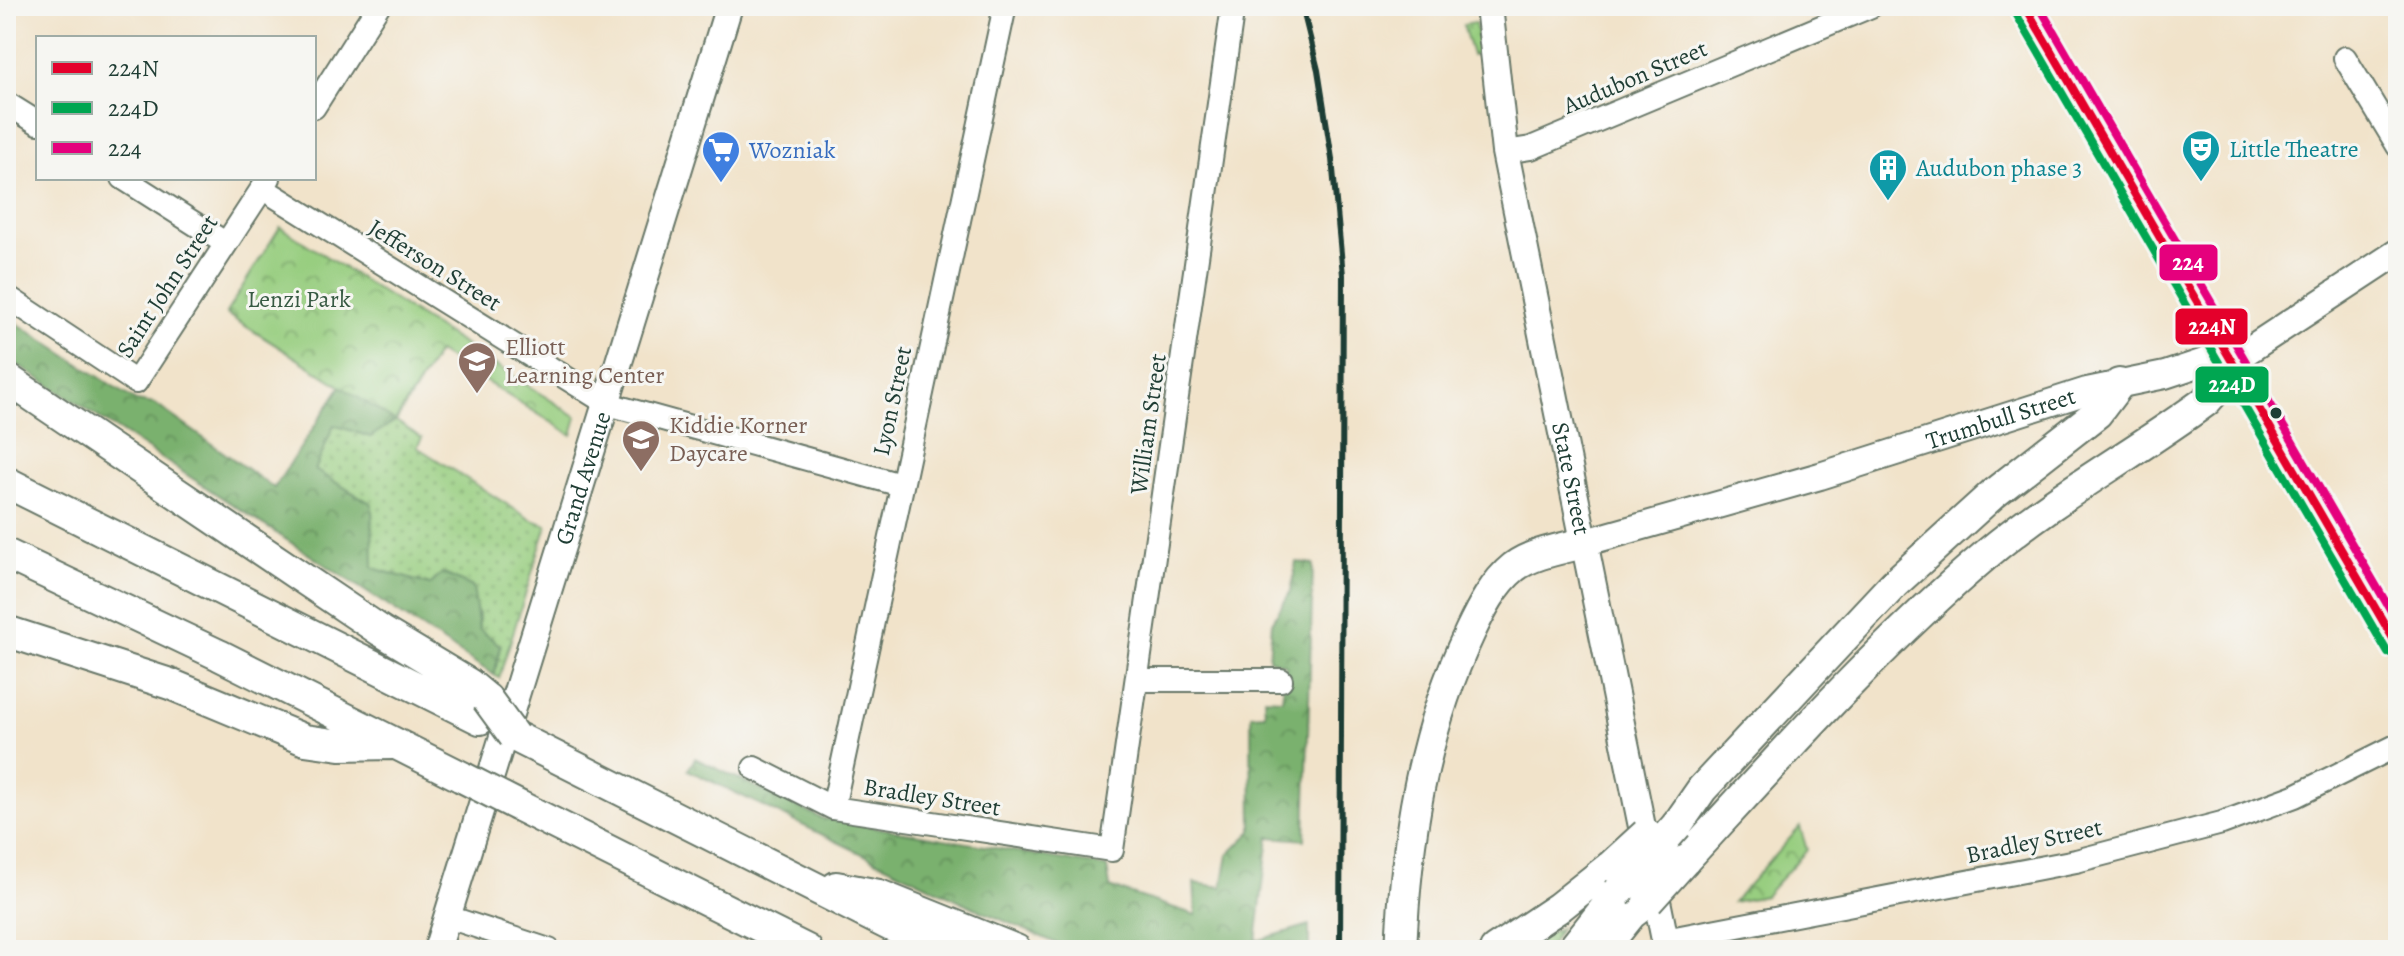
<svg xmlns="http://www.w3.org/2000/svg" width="2404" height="956" viewBox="0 0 2404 956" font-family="Alegreya,serif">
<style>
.grass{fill:url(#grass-dots);stroke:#5c865a;stroke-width:2}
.forest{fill:url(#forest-crowns);stroke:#4c7751;stroke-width:2}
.park{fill:url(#park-crowns);stroke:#5c865a;stroke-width:2}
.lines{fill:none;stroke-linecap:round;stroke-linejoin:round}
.minor-casing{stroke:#687768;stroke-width:26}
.major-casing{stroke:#687768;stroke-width:30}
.highway-casing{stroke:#687768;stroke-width:34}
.minor{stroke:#fff;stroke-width:22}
.major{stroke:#fff;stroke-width:26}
.highway{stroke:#fff;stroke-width:30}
.rail{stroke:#1f3d34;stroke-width:6}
.highway-bridge-casing{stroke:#687768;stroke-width:34;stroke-linecap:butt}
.highway-bridge{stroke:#fff;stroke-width:30}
.bus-1-casing{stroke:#f6f6f2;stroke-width:14}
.bus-2-casing{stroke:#f6f6f2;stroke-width:14}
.bus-3-casing{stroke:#f6f6f2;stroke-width:14}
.bus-1{stroke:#e4002b;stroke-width:8}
.bus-2{stroke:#00a651;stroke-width:8}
.bus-3{stroke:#e5007d;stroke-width:8}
.bus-dot{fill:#1f3d34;stroke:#f6f6f2;stroke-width:3}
.labels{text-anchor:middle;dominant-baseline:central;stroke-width:6;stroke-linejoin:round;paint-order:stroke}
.street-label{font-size:24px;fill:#1f3d34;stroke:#f6f6f2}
.culture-label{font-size:24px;fill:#0d838f;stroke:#f6f6f2;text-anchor:start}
.shop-label{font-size:24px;fill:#366cbe;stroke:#f6f6f2;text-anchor:start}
.park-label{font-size:24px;fill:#375a43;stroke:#f6f6f2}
.education-label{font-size:24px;fill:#785e54;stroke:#f6f6f2;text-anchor:start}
.line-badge{stroke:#f6f6f2;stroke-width:3}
.badge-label{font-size:22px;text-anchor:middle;font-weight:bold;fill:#fff}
</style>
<defs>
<pattern id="grass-dots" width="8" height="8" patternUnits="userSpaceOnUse" patternTransform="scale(2)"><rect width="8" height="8" fill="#98ce80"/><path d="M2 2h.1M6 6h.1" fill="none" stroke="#7ba86a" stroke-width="1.8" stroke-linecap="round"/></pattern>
<pattern id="forest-crowns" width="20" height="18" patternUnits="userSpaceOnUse" patternTransform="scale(2)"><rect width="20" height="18" fill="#7ab16e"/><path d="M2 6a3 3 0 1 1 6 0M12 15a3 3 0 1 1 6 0" fill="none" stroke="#63915b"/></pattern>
<pattern id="park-crowns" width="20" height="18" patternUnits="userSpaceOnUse" patternTransform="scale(2)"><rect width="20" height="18" fill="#98ce80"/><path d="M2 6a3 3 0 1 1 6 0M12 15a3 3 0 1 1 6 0" fill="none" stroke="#7ba86a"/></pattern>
</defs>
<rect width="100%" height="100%" fill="#f6f6f2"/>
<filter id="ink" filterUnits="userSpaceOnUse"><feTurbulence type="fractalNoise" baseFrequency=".0125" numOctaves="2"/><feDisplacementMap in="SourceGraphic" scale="16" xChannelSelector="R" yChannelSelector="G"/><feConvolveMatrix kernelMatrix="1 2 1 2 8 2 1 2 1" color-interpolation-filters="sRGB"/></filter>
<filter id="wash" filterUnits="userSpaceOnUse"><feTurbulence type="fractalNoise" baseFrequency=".006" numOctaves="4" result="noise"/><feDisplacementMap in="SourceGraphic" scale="32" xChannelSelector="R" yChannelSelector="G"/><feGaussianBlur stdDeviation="1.8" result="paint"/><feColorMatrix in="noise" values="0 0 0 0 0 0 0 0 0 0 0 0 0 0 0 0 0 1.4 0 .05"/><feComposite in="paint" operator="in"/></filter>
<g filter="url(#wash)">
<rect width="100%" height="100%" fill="#f1e3ca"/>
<path class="grass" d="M1475,23L1481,53L1472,55L1463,25Z
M226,314L438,352L396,421L422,438L417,447L530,519L547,525L499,678L494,675L501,647L479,629V613L430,585L372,568V504L315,470L334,424L370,437L395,420Z
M1560,928L1548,950H1516Z"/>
<path class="forest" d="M6,316L136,401L155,404L274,488L341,386L395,421L370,437L334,425L315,470L372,504L373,568L430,585L442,573L473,587L479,629L501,646L494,675L6,357Z
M1296,562L1313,564L1305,840L1269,837L1256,941L1309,925V950H1072L979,910L688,770L695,758L821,818L1107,867L1110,887L1196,915L1194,883L1222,887L1228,855L1252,831L1251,715L1265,714L1264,698L1282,699L1286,665L1269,659L1272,622L1291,591Z"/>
<path class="park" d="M280,227L577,417L572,435L438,352L395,421L226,313Z
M1800,827L1807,850L1765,896L1733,902Z"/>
</g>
<g filter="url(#ink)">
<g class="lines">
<g class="minor-casing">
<path id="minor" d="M2345,58L2398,146
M6,103L38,123
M314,107L378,6
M1505,152L1531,148L1871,6
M123,178L225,243
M262,188L608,404L901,485
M6,296L136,382L269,178
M1138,680H1281
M754,768L833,808L1112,850L1233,6
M833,808L1005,6
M448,917L549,950
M1665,940L2076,861L2222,823L2295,796L2398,745"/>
</g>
<g class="major-casing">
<g id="major">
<path id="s1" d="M1489,6L1505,152L1667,950"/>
<path d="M2025,6L2398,647"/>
<path id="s2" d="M1583,543L1820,476L2087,391L2165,375L2207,361H2232L2398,252"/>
<path id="s3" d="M437,950L729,6"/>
</g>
</g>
<g class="highway-casing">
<path id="highway" d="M6,378L381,631L469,684L487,699
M6,482L480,719
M6,554L219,655L462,777
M6,631L170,684L305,740L340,745L392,744
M514,736L939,950
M519,806L807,950
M1677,825L1702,789L1894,584L1993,494L2097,413L2119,384
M1684,861C1781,756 1878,646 1987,554C2056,496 2134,454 2206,401L2222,383L2232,361
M836,887L879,895L1016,950
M1401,950C1406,839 1422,733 1470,632C1481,609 1494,583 1514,567C1533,553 1561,549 1583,543
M1495,950L1558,908L1611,866
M1572,950L1617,893
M1602,950L1631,914L1648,901"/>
</g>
<use href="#minor" class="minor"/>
<use href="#major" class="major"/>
<use href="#highway" class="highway"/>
<path class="rail" d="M1302,6L1318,70L1332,159L1343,275L1340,950"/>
<g class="highway-bridge-casing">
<path id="highway-bridge" d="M487,699L514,736
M462,777L519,806
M1611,866L1646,834
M1617,893L1677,825
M1648,901L1684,861"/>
</g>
<use href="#highway-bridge" class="highway-bridge"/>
<g class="bus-1-casing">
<path id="bus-1" d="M2025,6L2398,647"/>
</g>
<g class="bus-2-casing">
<path id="bus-2" d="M2015,12L2388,653"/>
</g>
<g class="bus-3-casing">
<path id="bus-3" d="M2039,6L2398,623"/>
</g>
<use href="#bus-1" class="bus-1"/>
<use href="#bus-2" class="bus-2"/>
<use href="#bus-3" class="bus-3"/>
</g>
</g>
<defs>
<g id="theatre-pin" transform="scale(2)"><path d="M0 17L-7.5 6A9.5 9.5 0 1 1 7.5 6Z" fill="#0f9aa8" stroke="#f6f6f2"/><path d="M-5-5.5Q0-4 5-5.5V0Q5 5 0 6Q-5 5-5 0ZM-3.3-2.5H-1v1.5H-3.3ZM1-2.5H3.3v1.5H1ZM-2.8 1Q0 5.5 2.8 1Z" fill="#fff"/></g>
<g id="supermarket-pin" transform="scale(2)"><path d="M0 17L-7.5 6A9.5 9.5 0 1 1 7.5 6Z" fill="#3f7fe0" stroke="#f6f6f2"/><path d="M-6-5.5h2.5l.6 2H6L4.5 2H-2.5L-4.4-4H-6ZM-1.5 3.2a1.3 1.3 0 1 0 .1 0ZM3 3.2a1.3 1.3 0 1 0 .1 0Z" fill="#fff"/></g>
<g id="building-pin" transform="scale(2)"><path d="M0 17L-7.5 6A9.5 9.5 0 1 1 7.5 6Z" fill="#0f9aa8" stroke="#f6f6f2"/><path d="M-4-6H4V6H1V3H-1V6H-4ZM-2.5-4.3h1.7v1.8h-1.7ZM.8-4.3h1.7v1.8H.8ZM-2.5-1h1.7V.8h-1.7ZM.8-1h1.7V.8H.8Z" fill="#fff"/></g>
<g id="school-pin" transform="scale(2)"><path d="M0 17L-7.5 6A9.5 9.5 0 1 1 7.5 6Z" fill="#8d6e63" stroke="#f6f6f2"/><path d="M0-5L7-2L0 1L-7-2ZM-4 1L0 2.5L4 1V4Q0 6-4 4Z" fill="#fff"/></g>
</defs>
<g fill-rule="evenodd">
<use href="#theatre-pin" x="2201" y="149"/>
<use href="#supermarket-pin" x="721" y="150"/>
<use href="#building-pin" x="1888" y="168"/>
<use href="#school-pin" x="477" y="361"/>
<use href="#school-pin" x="641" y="439"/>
</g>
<circle class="bus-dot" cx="2276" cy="413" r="7"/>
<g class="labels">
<g class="street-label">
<text transform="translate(1635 77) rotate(-23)">Audubon Street</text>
<text transform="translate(435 265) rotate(32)">Jefferson Street</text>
<text transform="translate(167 286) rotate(-57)">Saint John Street</text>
<text transform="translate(892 401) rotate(-78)">Lyon Street</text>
<text stroke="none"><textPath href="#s2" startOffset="436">Trumbull Street</textPath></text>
<text transform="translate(1148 424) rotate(-82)">William Street</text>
<text stroke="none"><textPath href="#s3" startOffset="494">Grand Avenue</textPath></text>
<text stroke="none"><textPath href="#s1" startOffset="480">State Street</textPath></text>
<text transform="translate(932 797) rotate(9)">Bradley Street</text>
<text transform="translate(2034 841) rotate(-12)">Bradley Street</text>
</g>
<g class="culture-label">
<text x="2229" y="149">Little Theatre</text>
<text x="1916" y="168">Audubon phase 3</text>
</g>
<g class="shop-label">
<text x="749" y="150">Wozniak</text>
</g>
<g class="park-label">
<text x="299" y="299">Lenzi Park</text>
</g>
<g class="education-label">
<text x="505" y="347">Elliott<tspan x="505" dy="28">Learning Center</tspan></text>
<text x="669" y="425">Kiddie Korner<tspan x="669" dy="28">Daycare</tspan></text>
</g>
</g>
<g class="line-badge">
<rect x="2158" y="243" width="61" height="39" rx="8" fill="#e5007d"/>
<rect x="2174" y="307" width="75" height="39" rx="8" fill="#e4002b"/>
<rect x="2194" y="365" width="76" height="39" rx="8" fill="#00a651"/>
</g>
<g class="badge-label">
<text x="2188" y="270">224</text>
<text x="2212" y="334">224N</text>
<text x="2232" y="392">224D</text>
</g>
<rect width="2404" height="956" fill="none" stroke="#f6f6f2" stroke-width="32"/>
<rect x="36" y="36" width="280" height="144" fill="#f6f6f2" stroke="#a0aca6" stroke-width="2"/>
<rect x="52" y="62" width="40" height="12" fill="#e4002b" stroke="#a0aca6" stroke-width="2"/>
<text x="108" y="76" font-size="24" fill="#1f3d34">224N</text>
<rect x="52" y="102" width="40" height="12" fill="#00a651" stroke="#a0aca6" stroke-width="2"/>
<text x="108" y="116" font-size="24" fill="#1f3d34">224D</text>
<rect x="52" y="142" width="40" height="12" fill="#e5007d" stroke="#a0aca6" stroke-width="2"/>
<text x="108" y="156" font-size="24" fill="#1f3d34">224</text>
</svg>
